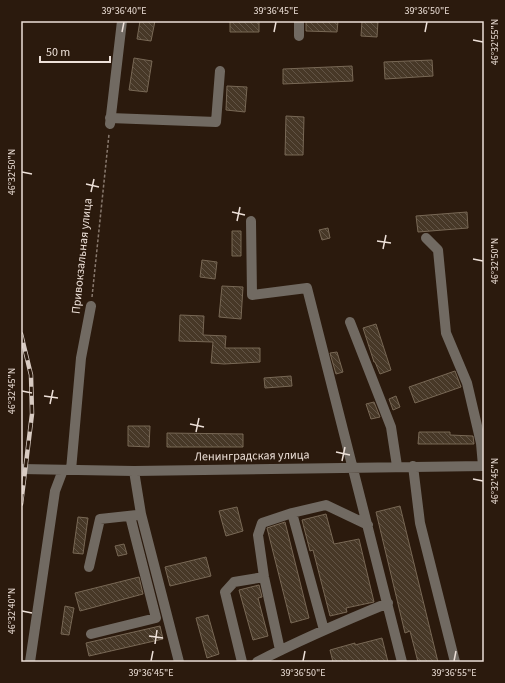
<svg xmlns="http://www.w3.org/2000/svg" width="505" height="683" viewBox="0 0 505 683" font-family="'Source Sans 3',sans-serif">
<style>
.building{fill:url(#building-back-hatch);stroke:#786855}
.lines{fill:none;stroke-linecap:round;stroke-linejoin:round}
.path{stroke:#88796e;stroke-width:1.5;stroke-dasharray:3 2;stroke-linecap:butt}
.minor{stroke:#716a62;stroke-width:10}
.rail-casing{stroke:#d8cbc2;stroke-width:4.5}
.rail{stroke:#2b1a0d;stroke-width:3;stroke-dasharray:9;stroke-linecap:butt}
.ticks{fill:none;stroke:#ede0d8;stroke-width:1.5}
.labels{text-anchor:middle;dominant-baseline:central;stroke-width:3;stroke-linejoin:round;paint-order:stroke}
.street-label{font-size:12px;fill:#ede0d8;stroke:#2b1a0d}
.neatline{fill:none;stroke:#ede0d8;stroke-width:1.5}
.ticks-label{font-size:10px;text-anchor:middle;fill:#ede0d8}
</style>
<defs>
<pattern id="building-back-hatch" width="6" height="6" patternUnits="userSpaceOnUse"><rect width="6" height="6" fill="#473827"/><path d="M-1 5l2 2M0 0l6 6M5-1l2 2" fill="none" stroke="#625446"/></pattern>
</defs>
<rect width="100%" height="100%" fill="#2b1a0d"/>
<path class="building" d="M140,21H155L151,41L137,39Z
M230,21H259V32H230Z
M306,21H338L337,32L306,31Z
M362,21H378L377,37L361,36Z
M134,58L152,61L147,92L129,90Z
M432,60L433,76L385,79L384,62Z
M352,66L353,81L283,84V69Z
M227,86L247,87L245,112L226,110Z
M286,116L304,117L303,155H285Z
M467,212L468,228L418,232L416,216Z
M328,228L330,238L322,240L319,230Z
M232,231H241V256H232Z
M202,260L217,262L215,279L200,277Z
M222,286L243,287L241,319L219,317Z
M180,315L204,316L203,335L226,336L225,348H260V362L224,364L211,363L213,342L179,341Z
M376,324L391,370L380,374L375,362H374L363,328Z
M337,352L343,372L336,374L330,353Z
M455,371L461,387L415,403L409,387Z
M291,376L292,386L265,388L264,378Z
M396,396L400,407L393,410L389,399Z
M374,402L380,417L371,419L366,404Z
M128,426H150L149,447L128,446Z
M419,432H450V435L473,436L474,444H418Z
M167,433L243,434V447H167Z
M400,506L438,662H418L410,631L405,633L376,512Z
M237,507L243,531L226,536L219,511Z
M326,514L334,544L359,539L374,602L346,608L347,612L330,616L313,550L310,551L302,520Z
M78,517L88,518L83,554L73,553Z
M285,522L309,618L291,623L267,528Z
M124,544L127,554L118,556L115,546Z
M206,557L211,576L170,586L165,567Z
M139,577L143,594L80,611L75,593Z
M259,585L262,597L258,598L268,636L253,640L239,590Z
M65,606L74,608L69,635L61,634Z
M208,615L219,654L207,658L196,618Z
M160,626L163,639L89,656L86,643Z
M382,638L388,662H333L330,650L355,643V645Z"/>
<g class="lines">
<path class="path" d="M92,297L109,134"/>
<path class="minor" d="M299,21V36
M110,118L216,122L220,71
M110,124L122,21
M251,221L252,295L307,288L402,662
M426,238L438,250L446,333L467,383L481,443L483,466
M350,322L391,427L397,466
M413,466L420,523L455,662
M21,469L134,471L484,466
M71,470L81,358L91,306
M134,471L141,514L179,662
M292,513L324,630
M89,567L100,519L137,515
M91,634L156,618L130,516
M280,650L264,577L258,535L262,523L292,513L326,505L368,525
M30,662L55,491L63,470
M242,662L225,592L234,582L264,577
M257,662C300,640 344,621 388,603"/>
<g class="rail-casing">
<path id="rail" d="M21,334L31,375L32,414L21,504"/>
</g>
<use href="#rail" class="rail"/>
</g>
<path class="ticks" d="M122,32L124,22M274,32L276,22M425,32L427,22M473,40L483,42M22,172L32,174M86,184L99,187M91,192L94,179M232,212L245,215M237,221L240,207M377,241L391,243M383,249L386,235M473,259L483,261M22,391L32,393M44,396L58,398M50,404L53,390M190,424L204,427M196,432L199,418M336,452L350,455M342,461L345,447M473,479L483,481M22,611L32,613M149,636L163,638M155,644L157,630M151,661L153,651M303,661L305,651M454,661L456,651"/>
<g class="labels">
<g class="street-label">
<text transform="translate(82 256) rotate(-84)">Привокзальная улица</text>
<text transform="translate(252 456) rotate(-1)">Ленинградская улица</text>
</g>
</g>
<rect width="505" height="683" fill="none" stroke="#2b1a0d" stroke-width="44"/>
<path d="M40 56v6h70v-6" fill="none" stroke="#ede0d8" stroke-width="2"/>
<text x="46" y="56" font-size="12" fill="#ede0d8" stroke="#2b1a0d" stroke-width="3" paint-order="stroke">50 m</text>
<rect x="22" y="22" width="461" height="639" class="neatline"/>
<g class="ticks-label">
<text x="124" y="14">39°36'40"E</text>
<text x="276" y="14">39°36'45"E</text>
<text x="427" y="14">39°36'50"E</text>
<text transform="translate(494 42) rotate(-90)" y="4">46°32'55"N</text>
<text transform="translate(11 172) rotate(-90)" y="4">46°32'50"N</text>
<text transform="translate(494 261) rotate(-90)" y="4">46°32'50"N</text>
<text transform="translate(11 391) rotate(-90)" y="4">46°32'45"N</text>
<text transform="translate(494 481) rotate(-90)" y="4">46°32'45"N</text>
<text transform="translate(11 611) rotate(-90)" y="4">46°32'40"N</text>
<text x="151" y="676">39°36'45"E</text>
<text x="303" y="676">39°36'50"E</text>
<text x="454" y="676">39°36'55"E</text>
</g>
</svg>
